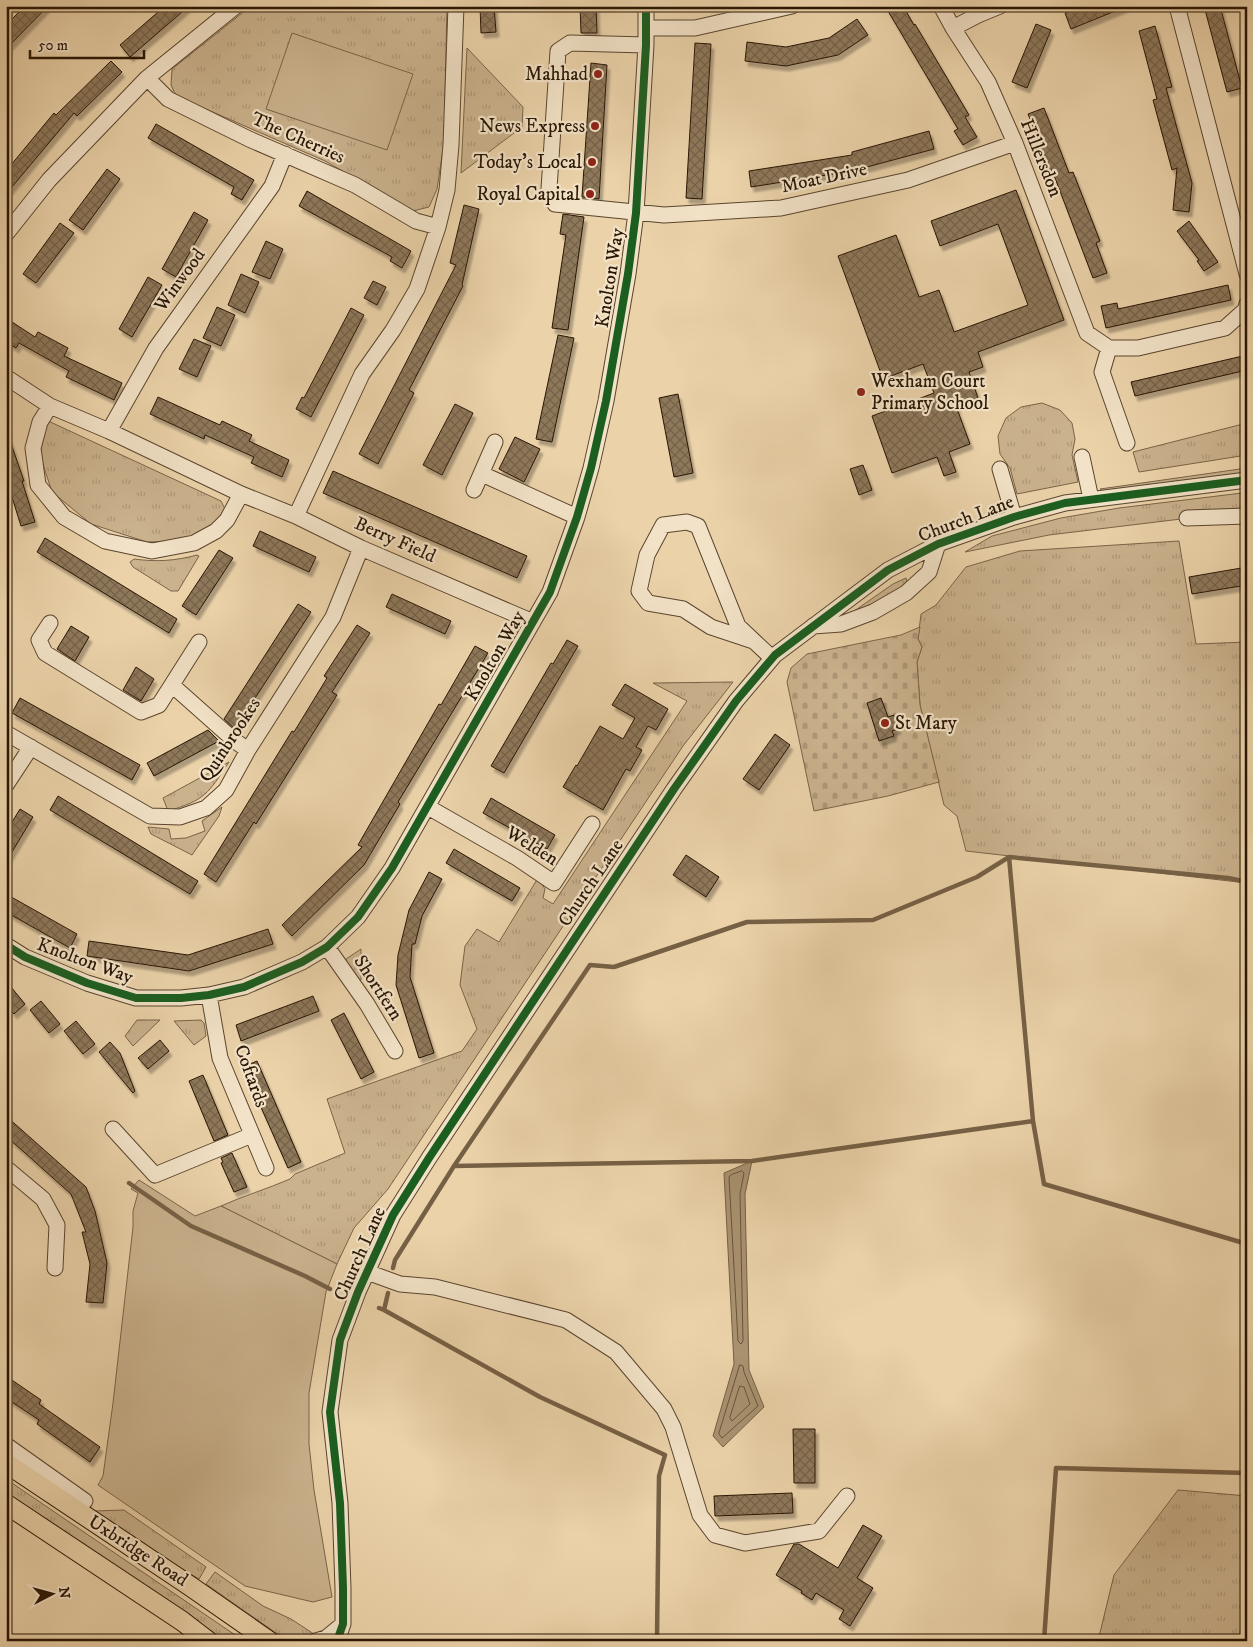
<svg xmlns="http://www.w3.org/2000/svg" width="1253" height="1647" viewBox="0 0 1253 1647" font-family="'IM FELL DW Pica',serif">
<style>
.grass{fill:url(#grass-tufts);stroke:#7a6448}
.cemetery{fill:url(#cemetery-stones);stroke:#7a6448}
.garden{fill:#cab28d;stroke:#7a6448}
.water{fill:#a99271;stroke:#766045}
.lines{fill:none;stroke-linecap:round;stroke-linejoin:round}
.shore{stroke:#69543a;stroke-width:1}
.stream{stroke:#766045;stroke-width:4.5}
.building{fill:url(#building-cross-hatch);stroke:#291604;filter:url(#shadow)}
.minor-casing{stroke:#5a452d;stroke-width:17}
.major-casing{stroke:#291604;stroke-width:21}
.minor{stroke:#f2e2c7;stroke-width:15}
.major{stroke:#ebd2a9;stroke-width:19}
.cycleway-casing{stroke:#f2e2c7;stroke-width:11}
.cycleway{stroke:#1b5e20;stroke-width:8}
.poi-dot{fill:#8f2418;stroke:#f2e2c7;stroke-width:2}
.labels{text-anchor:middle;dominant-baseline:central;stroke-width:4.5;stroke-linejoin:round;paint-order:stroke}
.poi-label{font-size:19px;fill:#291604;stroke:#f2e2c7;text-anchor:end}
.street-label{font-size:19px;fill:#291604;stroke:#f2e2c7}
</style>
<defs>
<pattern id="grass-tufts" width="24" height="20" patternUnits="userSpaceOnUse" patternTransform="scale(1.25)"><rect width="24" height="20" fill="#cab28d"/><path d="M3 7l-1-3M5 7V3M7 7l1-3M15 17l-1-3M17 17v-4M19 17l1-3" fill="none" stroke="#ae9878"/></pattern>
<pattern id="cemetery-stones" width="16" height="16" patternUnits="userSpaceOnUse" patternTransform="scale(1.25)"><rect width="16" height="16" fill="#cab28d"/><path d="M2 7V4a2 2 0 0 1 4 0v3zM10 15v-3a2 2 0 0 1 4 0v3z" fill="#ae9878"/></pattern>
<pattern id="building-cross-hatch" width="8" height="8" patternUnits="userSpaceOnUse" patternTransform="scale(1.25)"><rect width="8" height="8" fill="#8e785a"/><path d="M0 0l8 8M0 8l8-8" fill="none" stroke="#746148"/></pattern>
<filter id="shadow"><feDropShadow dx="3" dy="5" stdDeviation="1" flood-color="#0004"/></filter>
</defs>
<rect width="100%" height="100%" fill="#ebd2a9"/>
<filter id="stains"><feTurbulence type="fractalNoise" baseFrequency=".004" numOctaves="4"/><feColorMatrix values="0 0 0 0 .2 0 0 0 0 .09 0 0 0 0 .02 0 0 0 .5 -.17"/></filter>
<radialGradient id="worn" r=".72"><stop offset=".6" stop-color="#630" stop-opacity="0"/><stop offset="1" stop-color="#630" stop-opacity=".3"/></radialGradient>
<path class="grass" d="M251,6H447L444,143L437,189L429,207L413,211L325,161L176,96L171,85L172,69Z
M467,48L523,107L522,127L461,173Z
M1042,403L1060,410L1072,423L1075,439L1072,455L1078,482L1017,494L1010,468L1000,454L998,436L1006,418L1021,407Z
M46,420L221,501L227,513L202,535L173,541L147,542L91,524L52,492L40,455Z
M1247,423V455L1139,472L1133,452Z
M1247,468V474L1104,492L1100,489Z
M1242,493L1247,494V511L1049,535L965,552L992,536L1061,518L1119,508Z
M1179,541L1196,644L1247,642V883L966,851L957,816L944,805L920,705L917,662L922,647L918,639L921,614L936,605L966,567L1020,551Z
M197,555L199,556L178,591H171L133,567L130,562L134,559C156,562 175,561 197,555Z
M906,578L909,587L891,599L847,616L893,584Z
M733,682L683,746L388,1189L354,1228L337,1264L221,1206C243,1196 267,1189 290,1179L295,1174L345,1153L327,1099L462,1051L477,1029L460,985L465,946L477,929L499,942L538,878L545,889L543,898L553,904L687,701L653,683Z
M229,762C208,794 205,800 168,811L163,798Z
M222,807L219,816L192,855L151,834L148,827L169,829L171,839L186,838L205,831L202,821Z
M361,949V980L358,981L346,963V959Z
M137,1020H160L133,1046L125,1036Z
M201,1020L204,1023L206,1036L194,1045L174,1021Z
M6,1479L244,1641H220L146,1588L6,1493Z
M1178,1490L1247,1496V1641H1098L1114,1575Z
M124,1510L206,1567L199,1579L91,1517L95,1511Z
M215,1572L263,1606L291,1619L317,1636L311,1639H290L276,1633L206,1584Z"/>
<path class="cemetery" d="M920,627L918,639L922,647L917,662L920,705L939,782L888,796L814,811L787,682L791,668L807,654L901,635Z"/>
<path class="garden" d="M292,33L413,74L387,150L266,109Z
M139,1180L195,1216L221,1206L337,1264L326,1292L309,1393V1444L314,1490L332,1597L313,1602L245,1586L98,1485L103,1476L113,1403L133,1227V1211L138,1193L131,1189Z"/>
<path class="water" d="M752,1161L745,1194L749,1370L764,1407L723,1447L713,1436L734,1364L724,1173Z"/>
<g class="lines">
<path class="shore" d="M742,1171L744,1173L740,1194L743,1341L741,1344L738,1341L729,1177L731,1175Z
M740,1365L743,1366L744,1372L758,1406L722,1438L719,1434Z
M740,1386L744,1387L750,1404L732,1421L730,1418Z"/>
<path class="stream" d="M1009,857L1033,1121
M1009,857L1228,878L1247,882
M454,1166L752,1161L1033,1121L1044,1184L1247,1244
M129,1183L191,1226L305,1276L330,1289
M393,1268L395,1260L454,1166L590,965L614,967L747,922L873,920L977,877L1009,857
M379,1308L384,1310L388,1293
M384,1310L540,1397L665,1455L659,1476L657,1639L661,1641
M1044,1641L1056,1468L1247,1473"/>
</g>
<path class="building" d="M25,6H48L6,49V25Z
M165,6H189L130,57L120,45Z
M480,6H494L496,32L481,33Z
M580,6H596L597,33H581Z
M885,6H903L914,25L915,24L969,115L965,117L977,137L963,145L954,131L958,129Z
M1082,6H1125V7L1071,29L1065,13Z
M1204,6H1220L1242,88L1227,92Z
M857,19L868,35L838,55L786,66L745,61L747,42L786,47L829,38Z
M1036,24L1051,30L1027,88L1012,82Z
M1155,26L1172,87L1166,88L1192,183L1189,212L1173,210L1177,168L1172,170L1153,100L1157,99L1139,31Z
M695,43L711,44L702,199L686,198Z
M111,61L122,72L77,116L74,113L6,194V171L54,113L56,115Z
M591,63L607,65L599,199L582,197Z
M1044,108L1069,173L1073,172L1100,241L1096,243L1107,273L1093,278L1052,170H1050L1028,114Z
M156,124L254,180L242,200L231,194L234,187L148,138Z
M929,131L934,149L852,171L751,187L749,171L852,155V152Z
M107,169L120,179L83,230L69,220Z
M1016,190L1064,320L978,352L983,367L969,372L978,398L956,406L970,444L949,452L956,472L944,476L937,457L892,473L872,416L934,393L923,364L883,379L838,256L896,235L919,297L939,290L954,332L1028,305L998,224L940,246L931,221Z
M307,191L411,251L402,268L390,261L392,257L299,206Z
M464,205L479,209L462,285L463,286L409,390L414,393L378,464L359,454L456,265L450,263Z
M194,212L208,220L176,277L162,269Z
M563,214L584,217L568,330L552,328L566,235L560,234Z
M1189,221L1218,262L1204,271L1197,261L1199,260L1177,231Z
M60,223L74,233L36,283L23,274Z
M266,241L283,249L270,279L252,272Z
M241,274L259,282L245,313L228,305Z
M148,277L162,285L132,337L119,329Z
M373,281L386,287L377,305L364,298Z
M1228,285L1231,300L1106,328L1101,306L1117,303L1118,309Z
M217,307L235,315L221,346L203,338Z
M351,308L364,315L311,417L296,409L302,397L304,398Z
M6,318L35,337L38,332L68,348L64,356L122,383L114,400L66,377L69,371L19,343L16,348L6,342Z
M558,335L574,338L552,442L536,439Z
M194,339L211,346L197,377L179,369Z
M1247,355V370L1135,396L1131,382Z
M678,394L693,473L674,477L659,398Z
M158,397L220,425L222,421L252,435L249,441L289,460L282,477L251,463L254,457L205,435L204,439L150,414Z
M455,404L473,413L442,475L423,465Z
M8,435L24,481H22L35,522L21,526L6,478V436Z
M515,437L540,449L524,482L499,469Z
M863,465L872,490L859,495L850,469Z
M333,471L527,556L517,578L323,493Z
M260,531L316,557L309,572L253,546Z
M45,538L177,619L169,633L37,552Z
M219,550L233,558L196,615L182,606Z
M1247,567V585L1192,594L1189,577Z
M392,594L451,621L445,634L386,607Z
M298,604L311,612L235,729L224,719Z
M357,625L370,633L332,692L337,695L256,824L254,822L216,882L204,874L292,731L294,732L327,678L324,676Z
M71,626L89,637L75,661L57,649Z
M567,640L578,646L504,773L491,766L551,663L553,664Z
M475,646L488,653L398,802L400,804L364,865L292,936L282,925L362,847L358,845L439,704L441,705Z
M136,667L154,679L141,701L123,690Z
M625,684L668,709L656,730L648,726L636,747L642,750L630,771L626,769L603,810L563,787L576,765L577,766L600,726L623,739L635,718L612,705Z
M20,698L140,765L132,780L12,713Z
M881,698L888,717L894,715L898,729L892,731L894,736L879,741L867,703Z
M208,730L219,741L154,776L147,763Z
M775,734L790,745L759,790L743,779Z
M58,796L198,881L190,894L50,810Z
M491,798L555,835L547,849L483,813Z
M20,809L33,817L6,862V832Z
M454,849L520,888L512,901L446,863Z
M686,855L719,877L706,897L673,875Z
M429,872L442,879L422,916L415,944H412L410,977L434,1053L419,1058L396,985L398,955L409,910Z
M6,894L77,934L70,948L6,912Z
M268,929L273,944L189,971L87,956L89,941L188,955Z
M6,981L25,1004L14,1014L6,1004Z
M313,996L319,1011L241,1041L236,1025Z
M41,1001L60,1024L49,1033L30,1010Z
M344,1013L374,1072L361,1079L331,1020Z
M76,1021L95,1044L83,1054L64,1031Z
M160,1040L169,1051L148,1069L138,1058Z
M110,1042L120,1053L135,1091L133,1093L99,1052Z
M257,1061L301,1162L288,1168L243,1067Z
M203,1075L228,1135L214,1141L189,1081Z
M6,1116L86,1187L95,1211L107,1263L103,1303L86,1302L90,1264L82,1232H86L71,1194L6,1136Z
M232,1153L247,1187L234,1192L221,1163L223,1162L221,1158Z
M6,1376L41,1400L39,1404L100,1447L90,1462L37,1424L39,1420L6,1398Z
M793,1429H815V1483H794Z
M792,1493L793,1513L715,1516L714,1496Z
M863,1525L882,1536L857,1578L873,1588L850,1626L839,1619L844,1610L816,1593L812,1600L801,1593L802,1591L776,1575L794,1544H799L838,1568Z"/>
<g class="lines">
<g class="minor-casing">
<path id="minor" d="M941,6L953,28L988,82L1015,143L1087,333L1109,348H1138L1225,328L1245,310L1247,304
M1177,6L1247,274
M646,28H695L792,6
M953,28L978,15L1000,6
M646,45L570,43L558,51L549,189L555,204L664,215L781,208L908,180L1015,143
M147,78L168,99L249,139L355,185L416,221L438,227
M6,234L49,180L147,78L236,6
M1109,348L1102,372L1127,443
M6,377L50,406L109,431L241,494L296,516L361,548L533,622
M50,406L40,422L33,448L38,485L64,517L105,541L152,551L194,543L216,531L227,520L241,494
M109,431L156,348L272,186L285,154
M1082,457L1091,499
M1000,469L1014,517
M482,474L577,517
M474,490L495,442
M296,516L362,374L393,330L417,289L438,227L447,190L451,145L456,6
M1187,518L1247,516
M50,623L39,640L45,653L141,712L159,705L199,642
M813,626L841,624L873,612L906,593L929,572L938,544
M753,641L711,627L683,609L648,603L639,591L647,555L663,525L687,522L698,526L738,626L772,658
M172,685L235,741L248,750
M6,733L150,816L180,817L206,808L226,790L248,750L333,617L361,548
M6,785L31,747
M428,807L517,858L554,883L592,824
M6,945L25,957L87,983L136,998H181L209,995L244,987L302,962L327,947L358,917L392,868L550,592L577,517L591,468L606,401L628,274L636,213L646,45V6
M327,947L367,1004L395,1051
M209,995L220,1058L266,1168
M113,1129L155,1175L252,1135
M6,1168L43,1199L57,1225L55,1268
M367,1272L400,1284L435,1287L566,1320L616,1352L664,1409L673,1427L700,1515L715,1535L745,1543L819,1531L847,1496
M6,1445L85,1501
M316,1641L326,1638L343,1624
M337,1641L343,1624V1588L340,1503L330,1412L340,1340L358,1292L393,1215L429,1158L674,789L736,701L775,655L888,570L938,544L1014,517L1065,503L1247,480"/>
</g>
<g class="major-casing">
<path id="major" d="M6,1463L190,1586L269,1641
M6,1504L182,1621L208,1641"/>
</g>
<use href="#minor" class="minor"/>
<use href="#major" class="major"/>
<g class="cycleway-casing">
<path id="cycleway" d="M6,945L25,957L87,983L136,998H181L209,995L244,987L302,962L327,947L358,917L392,868L550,592L577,517L591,468L606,401L628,274L636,213L646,45V6
M337,1641L343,1624V1588L340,1503L330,1412L340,1340L358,1292L393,1215L429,1158L674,789L736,701L775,655L888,570L938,544L1014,517L1065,503L1247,480"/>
</g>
<use href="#cycleway" class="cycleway"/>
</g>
<g class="poi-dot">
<circle cx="598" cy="74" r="5"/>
<circle cx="595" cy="126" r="5"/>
<circle cx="592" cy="162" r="5"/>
<circle cx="590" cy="194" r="5"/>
<circle cx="861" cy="392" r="5"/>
<circle cx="885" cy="723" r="5"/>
</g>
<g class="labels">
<g class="poi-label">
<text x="588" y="74">Mahhad</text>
<text x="585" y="126">News Express</text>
<text x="582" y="162">Today's Local</text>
<text x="580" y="194">Royal Capital</text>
<text x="871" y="381" text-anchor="start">Wexham Court<tspan x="871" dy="22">Primary School</tspan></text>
<text x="895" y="723" text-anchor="start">St Mary</text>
</g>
<g class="street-label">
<text transform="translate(298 138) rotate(24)">The Cherries</text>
<text transform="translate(1041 158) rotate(68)">Hillersdon</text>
<text transform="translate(824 178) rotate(-12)">Moat Drive</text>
<text transform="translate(610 278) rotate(-81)">Knolton Way</text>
<text transform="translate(180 280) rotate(-54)">Winwood</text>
<text transform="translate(966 519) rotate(-21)">Church Lane</text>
<text transform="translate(395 540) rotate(24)">Berry Field</text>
<text transform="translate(495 656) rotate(-60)">Knolton Way</text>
<text transform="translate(230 740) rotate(-57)">Quinbrookes</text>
<text transform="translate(532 846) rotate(32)">Welden</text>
<text transform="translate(591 883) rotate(-56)">Church Lane</text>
<text transform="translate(85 961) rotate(20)">Knolton Way</text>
<text transform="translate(378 988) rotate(57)">Shortfern</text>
<text transform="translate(251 1076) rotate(70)">Coftards</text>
<text transform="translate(360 1254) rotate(-66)">Church Lane</text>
<text transform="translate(138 1551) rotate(33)">Uxbridge Road</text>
</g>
</g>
<rect width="1253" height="1647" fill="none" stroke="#ebd2a9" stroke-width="25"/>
<rect x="8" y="8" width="1238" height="1632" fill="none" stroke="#291604" stroke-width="2.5"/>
<rect x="12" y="12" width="1228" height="1622" fill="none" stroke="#291604"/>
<g transform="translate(52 1594) rotate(84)" stroke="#f2e2c7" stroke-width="4" paint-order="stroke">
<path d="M0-4L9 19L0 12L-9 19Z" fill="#291604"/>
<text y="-8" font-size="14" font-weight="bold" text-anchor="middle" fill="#291604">N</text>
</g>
<path d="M30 50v8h114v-8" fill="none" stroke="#291604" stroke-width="2.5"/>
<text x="38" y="50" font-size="15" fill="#291604" stroke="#f2e2c7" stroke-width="4" paint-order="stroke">50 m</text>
<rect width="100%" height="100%" filter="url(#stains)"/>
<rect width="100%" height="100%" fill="url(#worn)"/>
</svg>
